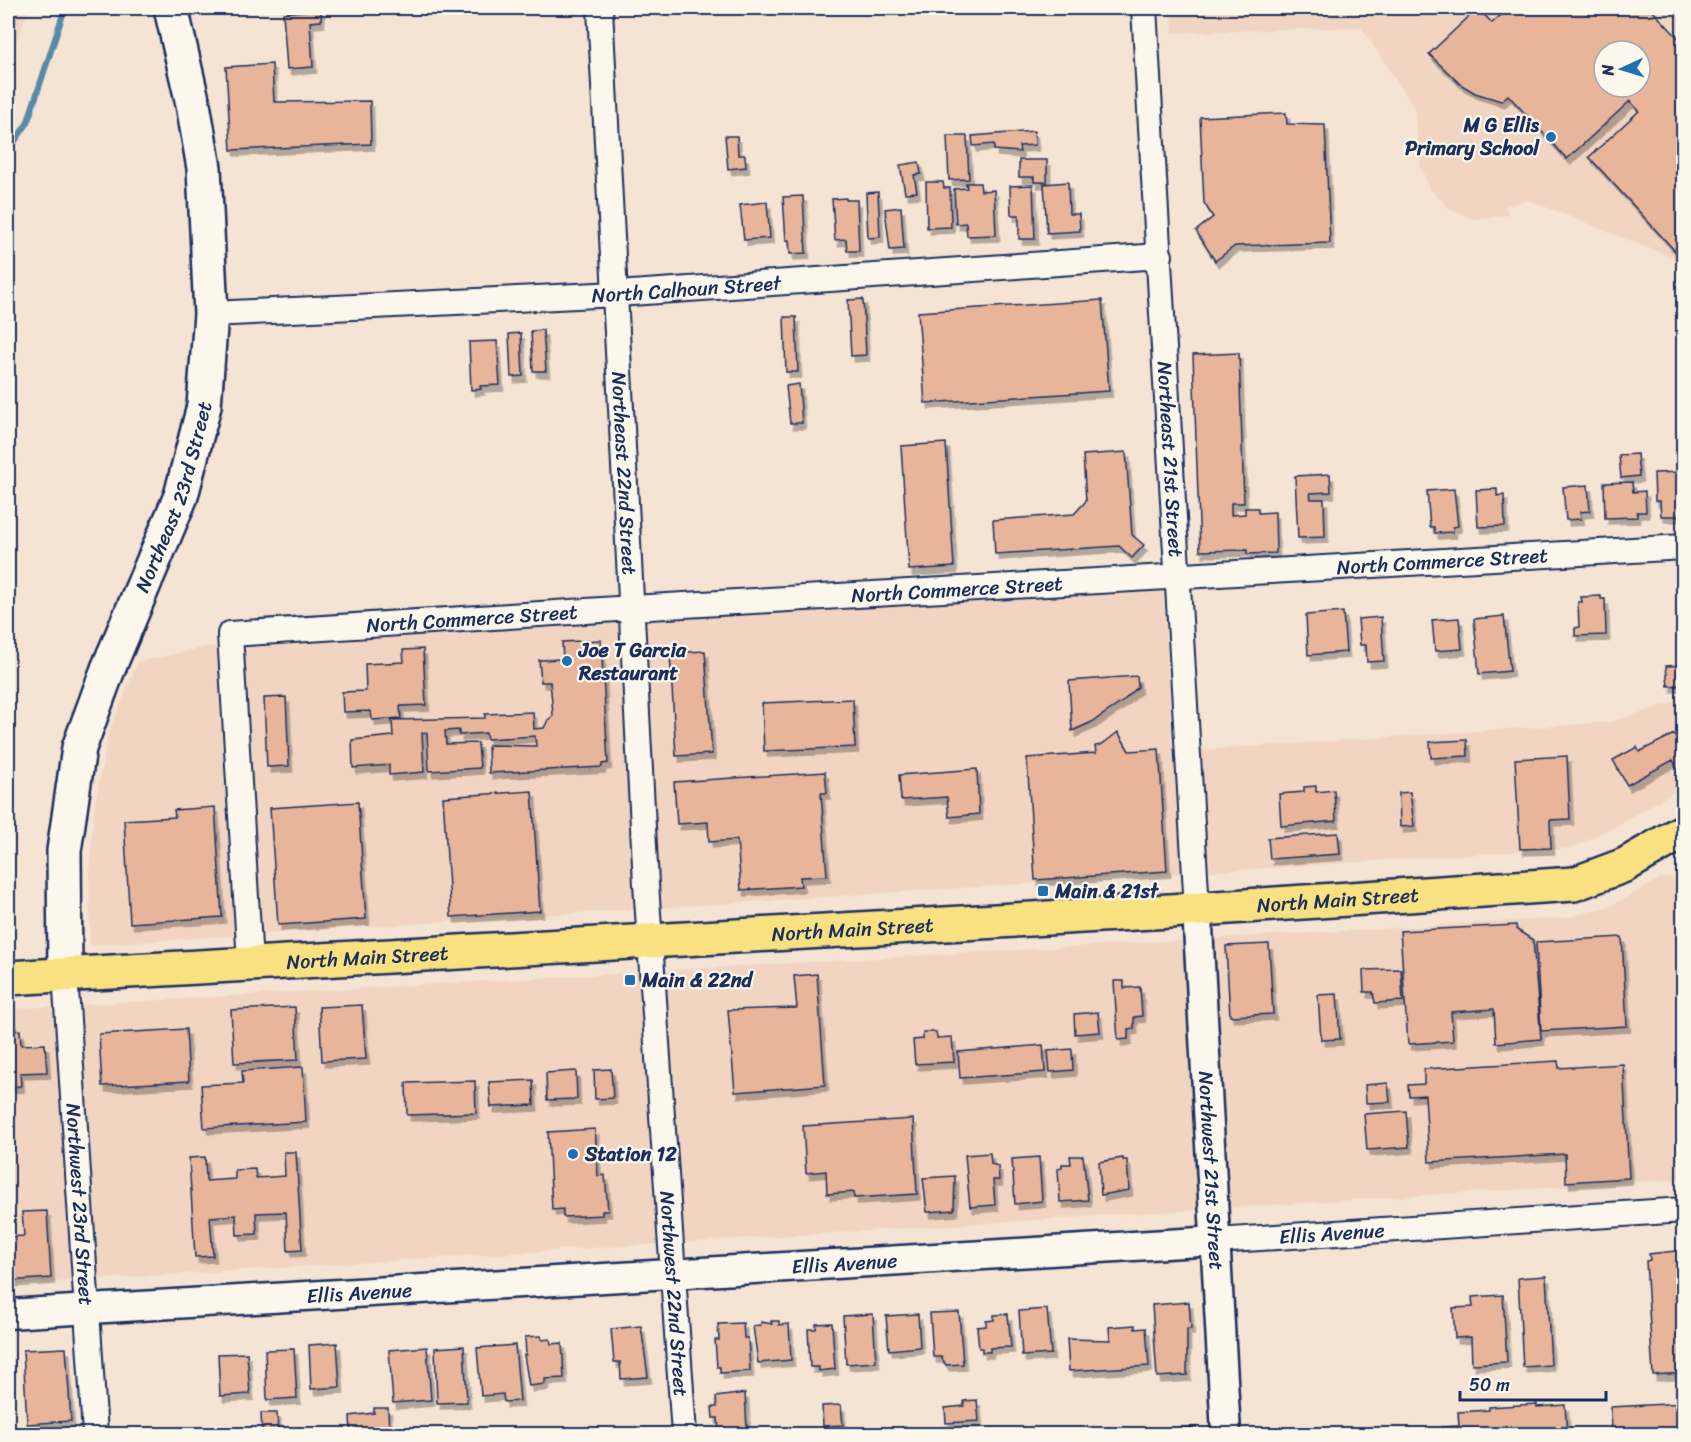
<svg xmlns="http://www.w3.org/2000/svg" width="1691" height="1442" viewBox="0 0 1691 1442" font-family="Sriracha,sans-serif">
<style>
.built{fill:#f1d5c2;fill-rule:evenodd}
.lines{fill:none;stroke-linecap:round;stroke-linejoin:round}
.stream{stroke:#568aab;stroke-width:6}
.building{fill:#e8b59a;stroke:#1b2f5e;stroke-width:1.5;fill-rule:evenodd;filter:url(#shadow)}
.minor-casing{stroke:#1b2f5e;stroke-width:28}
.tertiary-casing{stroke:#1b2f5e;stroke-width:33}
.secondary-casing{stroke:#1b2f5e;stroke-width:38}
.primary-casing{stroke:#1b2f5e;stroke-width:38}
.minor{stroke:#fbf7ec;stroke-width:24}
.tertiary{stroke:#fbf7ec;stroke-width:28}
.secondary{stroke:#fbf7ec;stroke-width:33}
.primary{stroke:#f9e181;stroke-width:33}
.poi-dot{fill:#1f6fb2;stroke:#fbf7ec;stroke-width:2}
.labels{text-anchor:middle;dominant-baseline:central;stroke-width:4.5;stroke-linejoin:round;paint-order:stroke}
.poi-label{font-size:20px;font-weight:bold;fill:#1b2f5e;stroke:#fbf7ec;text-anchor:start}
.street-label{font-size:20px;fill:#1b2f5e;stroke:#fbf7ec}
</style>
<defs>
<filter id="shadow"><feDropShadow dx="3.5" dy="6" stdDeviation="0" flood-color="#0004"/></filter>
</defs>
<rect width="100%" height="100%" fill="#f5e3d3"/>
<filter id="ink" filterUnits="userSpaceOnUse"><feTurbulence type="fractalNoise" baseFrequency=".0167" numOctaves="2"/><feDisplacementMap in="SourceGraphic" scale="12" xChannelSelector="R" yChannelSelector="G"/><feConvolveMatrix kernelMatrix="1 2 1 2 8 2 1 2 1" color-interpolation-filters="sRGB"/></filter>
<g filter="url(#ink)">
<path class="built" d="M8,8H29L8,62Z
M1171,8H1683V262L1528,200L1505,206L1508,215L1474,219L1450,209L1429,188L1421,167L1414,107L1361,27L1173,33ZM1604,51H1640V87H1604Z
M1163,590L1173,752L1611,722L1683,699V786L1629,819L1572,848L90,945L89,871L94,808L109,732L138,662L206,647Z
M1683,877V1179L8,1285V1009L1565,918L1611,906L1661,878Z"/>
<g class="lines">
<path class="stream" d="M8,151L27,124L65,8"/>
</g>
<path class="building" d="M1478,8L1492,23L1509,8H1650L1684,44V243L1675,251L1589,157L1639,111L1630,101L1567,159L1508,95L1501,101L1475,93L1460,84L1429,54ZM1604,51H1640V87H1604Z
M321,9V21L310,22L313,67L287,69L283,13Z
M272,64L274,102L370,101L371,144L231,150L226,67Z
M1286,113L1287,124L1325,125L1330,243L1235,246L1215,261L1196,231L1213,217L1204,203L1200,117Z
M1034,131L1035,145L1019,146L1020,152L994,150V144L973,146L972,136Z
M725,136H737L738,155H745L746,167L728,169Z
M947,136H967L969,179L949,180Z
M1019,160H1047V182H1034V177H1019Z
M919,162L921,174L914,175L917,192L905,193L900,165Z
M926,182H943L944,188H950L951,227L927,228Z
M1068,182L1069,214H1079L1080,231L1047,233L1044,184Z
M966,183H980L981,191L994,190L996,235L967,236L966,223L956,224L954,189L967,188Z
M1033,185L1035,239H1019V215H1011L1010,186Z
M878,192L880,237L868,238L866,193Z
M803,196L806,253L790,254L789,240H786L783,197Z
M846,198V200H857L859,251H847L846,239L835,240L832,199Z
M767,202L770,238L744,240L740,205Z
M901,207L904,249L890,250L885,209Z
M863,299L866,355L851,356L848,300Z
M1102,300L1109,391L925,403L918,312Z
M784,317H796L798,372H786Z
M543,330L546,371H533L531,331Z
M521,333L523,376L511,377L509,334Z
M497,341L500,385L480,386L481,389L471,390L469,342Z
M1239,353L1244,503H1231V515L1245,514V508H1258V513L1275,512L1276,553L1247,554V550L1200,551L1193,355Z
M799,384L802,423H790L786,386Z
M946,443L954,567L909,570L901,446Z
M1126,452L1132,535L1144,545L1132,558L1119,546L995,554L993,520L1074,514L1086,501L1083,455Z
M1637,454L1639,476L1621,478L1619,455Z
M1684,472V516H1661L1660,501H1655L1654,473Z
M1330,474L1331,492L1310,493L1311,499H1324L1325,537L1298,538L1295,476Z
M1632,482L1633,492L1645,491L1646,512H1637V517L1605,518L1604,483Z
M1588,485L1590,511L1580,512L1581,519L1566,520L1563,487Z
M1454,489L1458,526L1453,527V532L1435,533L1434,527H1430L1427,491Z
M1497,489V496L1504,495L1505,526L1478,527L1476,490Z
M1601,596V599H1605L1606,635L1575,636V628L1579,627L1578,602H1582L1581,597Z
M1343,612L1346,652L1308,655L1306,615Z
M1504,616L1510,671L1479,674L1474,619Z
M1381,617L1384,661L1367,662L1366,645H1360L1358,619Z
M1459,618L1462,649L1435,651L1432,620Z
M601,640L608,763L602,764V767L489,773L488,745L536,746L535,736L487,739L486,733L459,735V730L445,731L446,744L478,743L480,768L429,771L427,733H422L424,772L389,775V765L353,768L352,740L393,736L392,720L485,718V714L533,712L534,729L544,728L548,720L553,716L552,702L550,682H541L539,660L563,659L562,642Z
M423,649L426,705L400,706L401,718L372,720L371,711L343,712L342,692L366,691L365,664L404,662L403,650Z
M705,651L712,754L676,756L670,653Z
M1684,665V685L1668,686L1666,666Z
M1137,676L1138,687L1122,702L1092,722L1072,731L1069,681Z
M286,697L289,766L267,767L264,698Z
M853,699L855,747L764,751L762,703Z
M1118,732L1129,751L1159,749L1167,871L1035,880L1027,758L1096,753L1095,746L1101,745Z
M1674,734L1684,752V776L1681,777L1673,760L1627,785L1613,760L1637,747L1639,752Z
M1467,740L1468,756L1431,758L1430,742Z
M1567,756L1570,819L1550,820L1551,848L1520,849L1515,759Z
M977,769L979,814L949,817L947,797L901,800L899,775Z
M825,772L827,793H821L827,876L800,877L801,886L741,890L737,840L709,842L708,822L677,824L674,782Z
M1316,786V792L1334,790L1336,821L1281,826L1279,794L1304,792V787Z
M532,791L540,911L451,917L443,797Z
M1410,792L1414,826L1400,827L1399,793Z
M358,802L366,919L278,925L270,808Z
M215,807L222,917L130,923L124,820L175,817L174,810Z
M1338,833L1340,854L1270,859L1268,838Z
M1516,925L1517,930L1533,940L1541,1039L1496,1043L1494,1009L1451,1012L1453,1041L1408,1044L1400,931Z
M1622,937L1627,1026L1541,1031L1536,942Z
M1269,944L1273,1014L1230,1016L1226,946Z
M1401,969L1403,1001L1375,1003L1373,992H1364L1363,970Z
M817,974L825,1085L735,1092L728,1010L797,1008L794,976Z
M1114,981H1124V988L1140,987L1142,1016L1134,1017V1028L1128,1029V1039L1118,1040Z
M1337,994L1340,1039L1321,1040L1318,995Z
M362,1005L366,1059L322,1061L319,1007Z
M295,1007L298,1060L234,1063L231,1010Z
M1098,1012L1100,1032L1075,1034L1074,1014Z
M8,1021H13V1031L20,1030L21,1045L45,1044L47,1072L20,1073L21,1086L8,1087Z
M186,1029L189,1081L102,1086L99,1034Z
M923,1032H936L937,1038L952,1037L954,1062L915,1064L913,1040L923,1039Z
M1043,1045L1045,1072L960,1078L958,1052Z
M1072,1049L1073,1070L1050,1072L1048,1051Z
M1558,1061L1559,1068L1623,1064L1629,1178L1566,1182L1565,1154L1429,1162L1425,1095L1409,1096L1408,1085L1424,1084V1069Z
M303,1067L306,1122L204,1128L201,1085L243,1083L242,1071Z
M611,1069L613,1098L595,1099L594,1070Z
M576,1071L577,1099L547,1100L546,1073Z
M533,1080L534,1105L491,1107L489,1082Z
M475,1081L476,1113L407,1115L406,1083Z
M1388,1083L1390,1102L1366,1103L1365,1085Z
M1406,1111L1409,1147L1367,1150L1364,1114Z
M913,1119L917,1194L854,1198V1192L827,1194L826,1171L806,1173L803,1126Z
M595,1129L598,1176L605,1175L608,1211H602V1215L563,1217V1209L552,1210L548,1132Z
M284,1152H296L302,1250L288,1251L286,1212L256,1213L257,1234L237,1235L236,1215L210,1217L213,1256L195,1257L189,1158L205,1157L206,1181L235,1179V1170L255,1169L256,1178L285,1176Z
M990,1153L991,1164L998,1166L999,1180H993L995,1205L970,1207L965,1155Z
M1070,1156H1083L1088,1200L1060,1202L1058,1169L1062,1168V1164H1071Z
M1039,1157L1042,1201L1015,1204L1012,1159Z
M1123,1158V1160H1127L1129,1190L1101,1195L1099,1162Z
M955,1176L954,1210L927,1212L923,1178Z
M47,1211L51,1278L8,1281V1237L24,1236L22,1212Z
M1684,1250V1373L1653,1375L1646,1261L1650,1260L1649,1254Z
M1546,1276L1551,1365L1523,1367L1518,1278Z
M1503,1295L1507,1362L1472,1364L1471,1337L1455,1338L1453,1308L1473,1307L1472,1297Z
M1189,1302L1191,1329H1187V1375L1157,1377L1152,1305Z
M1047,1309L1051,1354L1022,1356L1019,1311Z
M959,1312L963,1364L946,1365L941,1357H933L930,1313Z
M873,1314L876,1362L846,1364L843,1316Z
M918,1314L920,1347L889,1350L886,1316Z
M1008,1314L1011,1347L990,1348V1352H982V1348H979L977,1327L986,1326V1321L994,1320V1315Z
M771,1321H779V1325L789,1324L791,1360L758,1363L753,1326L761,1325V1322L772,1324Z
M743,1323L744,1338H748L750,1371L720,1373V1367H717L715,1340H719L718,1324Z
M832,1323L835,1369L819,1371V1367H810L808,1329H816V1324Z
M1135,1325V1329L1146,1328L1149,1366L1069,1371L1067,1339L1110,1340L1109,1327Z
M641,1326L648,1377L621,1379L620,1362H614L611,1329Z
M541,1336L542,1340L550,1339L551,1344L562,1343L564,1378L545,1379V1384L529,1386L524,1355H526L525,1337Z
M337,1343L340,1387L311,1389L309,1345Z
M515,1345L520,1401L504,1402L503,1394L481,1396L477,1348Z
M464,1346L467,1402L437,1403L435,1348Z
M427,1347L431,1400L393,1403L389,1350Z
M66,1348L71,1421L27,1424L23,1350Z
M294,1349L297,1398L267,1400L265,1350Z
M247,1353L250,1394L220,1396L218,1354Z
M745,1393L747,1429L719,1431L718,1418H713L712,1407H717L716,1397Z
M977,1400L979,1421L946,1423L945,1408L964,1406V1401Z
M1684,1403V1434H1612L1611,1407Z
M1537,1404V1407L1565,1405L1567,1434H1442L1441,1427L1459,1426L1458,1412L1489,1410V1407Z
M841,1405L843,1425L823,1426L822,1406Z
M374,1408H388L389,1434H351L350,1416L374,1413Z
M261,1413H277L278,1434H262Z
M1196,1427L1197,1434H1173L1172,1428Z"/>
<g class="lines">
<g class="minor-casing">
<g id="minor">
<path id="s1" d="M1144,8L1197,909"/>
<path id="s2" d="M600,9L646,884L684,1434"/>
<path id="s3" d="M211,314L617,294L1160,256"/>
<path id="s4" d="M250,963L230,634L632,608L1684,547"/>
<path id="s5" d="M65,974L95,1434"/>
<path id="s6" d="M1216,1241L1684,1210"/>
</g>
</g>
<g class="tertiary-casing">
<g id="tertiary">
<path id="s7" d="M1197,909L1226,1434"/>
<path id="s8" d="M8,1314L1216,1241"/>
</g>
</g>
<g class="secondary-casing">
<g id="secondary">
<path id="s9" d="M65,974L64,851L79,748L108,669L181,496L204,406L211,314L204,168L193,104L171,8"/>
</g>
</g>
<g class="primary-casing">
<g id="primary">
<path id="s10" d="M8,978L1170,911L1574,884L1625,865L1684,831"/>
</g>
</g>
<use href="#minor" class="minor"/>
<use href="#tertiary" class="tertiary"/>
<use href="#secondary" class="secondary"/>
<use href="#primary" class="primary"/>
</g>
</g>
<g class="poi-dot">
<circle cx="1551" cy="137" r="6"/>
<circle cx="567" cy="661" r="6"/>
<rect x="1037" y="885" width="12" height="12" rx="3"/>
<rect x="624" y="974" width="12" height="12" rx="3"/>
<circle cx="573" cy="1154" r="6"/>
</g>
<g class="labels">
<g class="poi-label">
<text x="1539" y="125" text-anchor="end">M G Ellis<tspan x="1539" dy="23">Primary School</tspan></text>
<text x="579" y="650">Joe T Garcia<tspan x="579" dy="23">Restaurant</tspan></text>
<text x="1055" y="891">Main &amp; 21st</text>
<text x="642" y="980">Main &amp; 22nd</text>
<text x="585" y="1154">Station 12</text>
</g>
<g class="street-label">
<text stroke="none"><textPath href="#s3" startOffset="476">North Calhoun Street</textPath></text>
<text stroke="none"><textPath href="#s1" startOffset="452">Northeast 21st Street</textPath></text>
<text stroke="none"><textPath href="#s2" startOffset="465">Northeast 22nd Street</textPath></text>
<text stroke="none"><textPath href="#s9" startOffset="496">Northeast 23rd Street</textPath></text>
<text stroke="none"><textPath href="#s4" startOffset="1544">North Commerce Street</textPath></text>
<text stroke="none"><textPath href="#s4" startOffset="1058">North Commerce Street</textPath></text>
<text stroke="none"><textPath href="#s4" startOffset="572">North Commerce Street</textPath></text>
<text stroke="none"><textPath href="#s10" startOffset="1332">North Main Street</textPath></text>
<text stroke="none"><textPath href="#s10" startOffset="846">North Main Street</textPath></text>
<text stroke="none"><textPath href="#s10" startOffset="360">North Main Street</textPath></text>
<text stroke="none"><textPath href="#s7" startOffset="262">Northwest 21st Street</textPath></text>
<text stroke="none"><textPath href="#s5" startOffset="231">Northwest 23rd Street</textPath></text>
<text stroke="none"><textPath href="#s6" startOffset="116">Ellis Avenue</textPath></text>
<text stroke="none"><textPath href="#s8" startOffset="838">Ellis Avenue</textPath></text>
<text stroke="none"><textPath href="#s8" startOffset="352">Ellis Avenue</textPath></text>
<text stroke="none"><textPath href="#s2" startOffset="1287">Northwest 22nd Street</textPath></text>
</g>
</g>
<rect width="1691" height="1442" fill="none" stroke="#fbf7ec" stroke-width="30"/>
<rect x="15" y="15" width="1661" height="1412" fill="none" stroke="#1b2f5e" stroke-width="2" filter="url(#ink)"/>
<g transform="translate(1622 69) rotate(266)"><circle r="28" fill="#fbf7ec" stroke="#a1a7b3" stroke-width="1.5"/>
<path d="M0-4.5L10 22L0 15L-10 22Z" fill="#1f6fb2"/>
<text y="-9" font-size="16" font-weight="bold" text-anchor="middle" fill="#1b2f5e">N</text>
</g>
<path d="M1460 1391v9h146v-9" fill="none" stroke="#1b2f5e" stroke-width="3"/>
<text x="1469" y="1391" font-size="18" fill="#1b2f5e" stroke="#fbf7ec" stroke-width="4.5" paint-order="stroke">50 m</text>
</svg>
